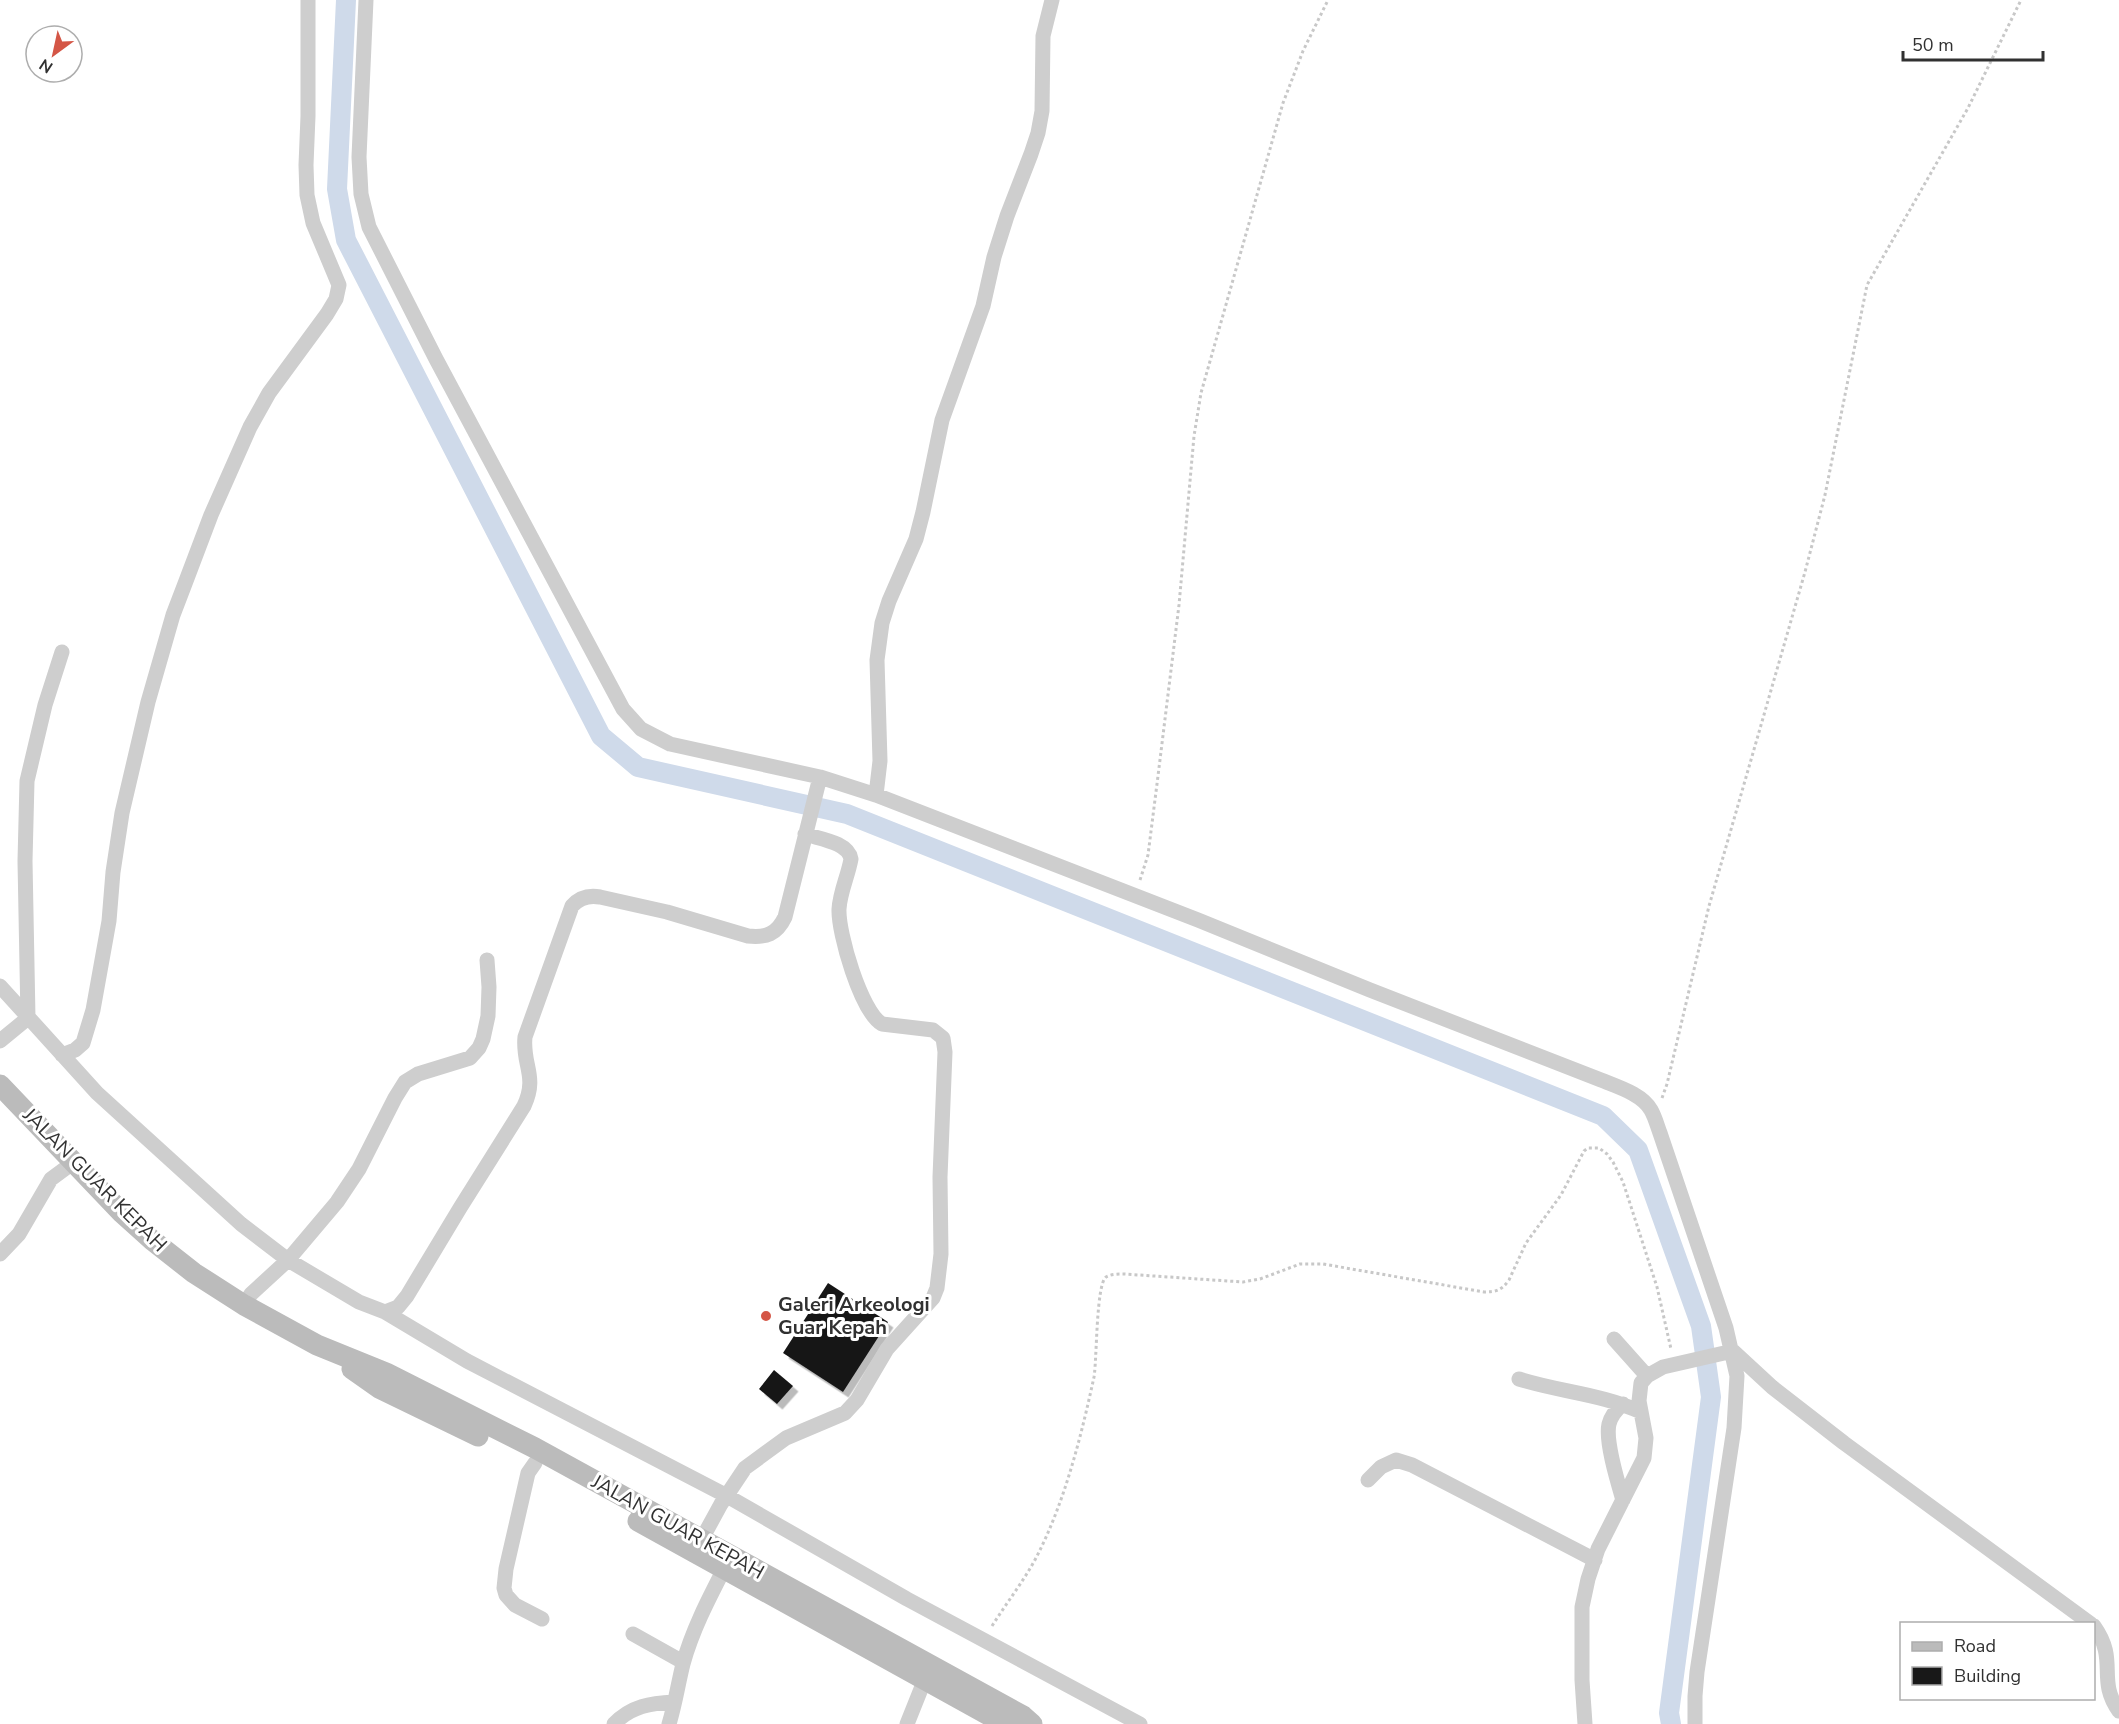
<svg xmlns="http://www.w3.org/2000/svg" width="2119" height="1724" viewBox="0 0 2119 1724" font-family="'Nunito Sans',sans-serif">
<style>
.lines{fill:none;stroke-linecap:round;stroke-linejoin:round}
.canal{stroke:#cfdaea;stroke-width:20}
.building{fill:#181818;filter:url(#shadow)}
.path{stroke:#c8c8c8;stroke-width:3;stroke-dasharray:3 3;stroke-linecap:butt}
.minor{stroke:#cecece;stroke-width:15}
.secondary{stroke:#bbb;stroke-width:21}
.poi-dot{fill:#d45646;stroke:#fff;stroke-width:2}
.labels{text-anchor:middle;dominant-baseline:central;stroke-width:6;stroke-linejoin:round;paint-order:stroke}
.street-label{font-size:20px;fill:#313131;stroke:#fff}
.poi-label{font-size:20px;font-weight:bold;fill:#313131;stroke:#fff;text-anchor:start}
</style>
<defs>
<filter id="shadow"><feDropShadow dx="5.5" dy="5.5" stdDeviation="0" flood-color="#0004"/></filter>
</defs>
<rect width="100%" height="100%" fill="#fff"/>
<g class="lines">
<path class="canal" d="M346,0L337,189L346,240L601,736L638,767L847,814L1603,1116L1638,1150L1701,1326L1711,1397L1669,1713L1671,1724"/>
</g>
<path class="building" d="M828,1283L888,1322L843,1392L783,1353Z
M774,1370L793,1386L777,1404L759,1389Z"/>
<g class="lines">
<path class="path" d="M1140,880L1148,855L1158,776L1179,605L1194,436L1201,393L1283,103L1303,51L1328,0
M1662,1098L1667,1084L1709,906L1805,572L1825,495L1867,285L1968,108L2021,0
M992,1626C1007,1602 1024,1581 1037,1556C1065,1501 1081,1437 1094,1377C1097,1359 1096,1285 1106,1277C1111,1274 1118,1274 1124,1274L1243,1282L1260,1279L1300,1264H1323L1484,1292C1496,1292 1502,1290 1509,1280L1526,1243L1561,1195L1584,1151L1588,1148H1599L1607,1154L1613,1162L1623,1182L1657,1287L1671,1349"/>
<path class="minor" d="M366,0L359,157L361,194L369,227L436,359L623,709L641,729L670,744L820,777L876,795L1198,920L1370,990L1601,1080C1618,1087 1642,1094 1651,1110C1655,1117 1657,1125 1660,1133L1726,1328L1737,1376L1734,1428L1697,1672L1695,1696V1724
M876,795L880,761L877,660L882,623L889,601L916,539L923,512L942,420L983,306L994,257L1007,216L1031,154L1038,133L1042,111L1043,36L1052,0
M0,986L97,1093L241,1224L288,1260L359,1302L385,1312L467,1361L727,1496L907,1599L1140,1724
M0,1041L28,1018L25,861L27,781L45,705L62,652
M62,1055L75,1050L83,1043L93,1010L109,921L113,872L122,813L148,702L173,615L186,581L211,515L250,427L269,393L327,314L336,299L339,285L313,223L307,195L306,165L308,116V0
M0,1254L19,1234L51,1179L74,1162
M244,1305L251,1294L288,1260L337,1202L359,1169L395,1098L405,1082L418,1074L470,1058L479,1048L483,1039L488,1016L489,987L487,960
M385,1312L398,1307L407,1296L460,1208L524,1106C538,1076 522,1065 525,1037L572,906C580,897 589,895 600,897L667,912L748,936C766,938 777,934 785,917L820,777
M1614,1339L1647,1376
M1519,1379C1560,1392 1602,1394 1641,1412
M535,1463L528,1473L506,1569L504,1588L506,1595L515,1605L542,1619
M1368,1480L1381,1467L1396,1460L1412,1465L1595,1560
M1623,1500C1618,1483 1605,1441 1609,1424C1611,1416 1617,1409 1623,1404
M697,1548L721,1504L745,1468L786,1438L845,1413L857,1400L887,1349L933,1298L937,1288L941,1254L940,1177L945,1052L943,1038L933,1030L882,1024C861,1012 838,933 839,909C840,892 848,876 851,859C848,842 819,839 805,834
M2094,1626C2119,1661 2096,1679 2119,1711
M633,1634L683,1662
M614,1724C631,1706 651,1703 674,1702
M669,1724C675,1705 678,1684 683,1664C692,1631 708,1600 724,1569
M907,1724L925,1679
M1585,1724L1582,1680V1607L1588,1579L1598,1549L1644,1458L1646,1438L1639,1401L1641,1383L1647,1376L1663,1367L1733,1351L1772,1387L1844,1443L2091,1624"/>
<path class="secondary" d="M0,1085L122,1213L152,1240L194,1273L244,1305L317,1345L386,1373L535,1448L1023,1716L1032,1724
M352,1369L379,1388L478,1436
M638,1521L1005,1724"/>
</g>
<circle class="poi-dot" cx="766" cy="1316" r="6"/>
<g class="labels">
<g class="street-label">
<text transform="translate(95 1180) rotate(45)">JALAN GUAR KEPAH</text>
<text transform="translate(678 1527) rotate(29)">JALAN GUAR KEPAH</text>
</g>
<g class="poi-label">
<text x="778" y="1304">Galeri Arkeologi<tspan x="778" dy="23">Guar Kepah</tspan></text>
</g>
</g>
<rect x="1900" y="1622" width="195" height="78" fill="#ffffff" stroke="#adadad" stroke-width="1.5"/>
<rect x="1912" y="1642" width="30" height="9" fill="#bbbbbb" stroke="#adadad" stroke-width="1.5"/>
<text x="1954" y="1652" font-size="18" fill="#313131">Road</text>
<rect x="1912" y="1667" width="30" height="18" fill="#181818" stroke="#adadad" stroke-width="1.5"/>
<text x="1954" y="1682" font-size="18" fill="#313131">Building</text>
<g transform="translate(54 54) rotate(213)"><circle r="28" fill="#ffffff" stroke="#adadad" stroke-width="1.5"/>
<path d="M0-4.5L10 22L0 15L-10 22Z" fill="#d45646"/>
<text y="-9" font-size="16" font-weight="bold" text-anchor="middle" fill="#313131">N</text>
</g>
<path d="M1903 51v9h140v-9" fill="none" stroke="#313131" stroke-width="3"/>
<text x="1912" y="51" font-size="18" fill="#313131" stroke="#ffffff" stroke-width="4.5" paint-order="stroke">50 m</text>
</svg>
